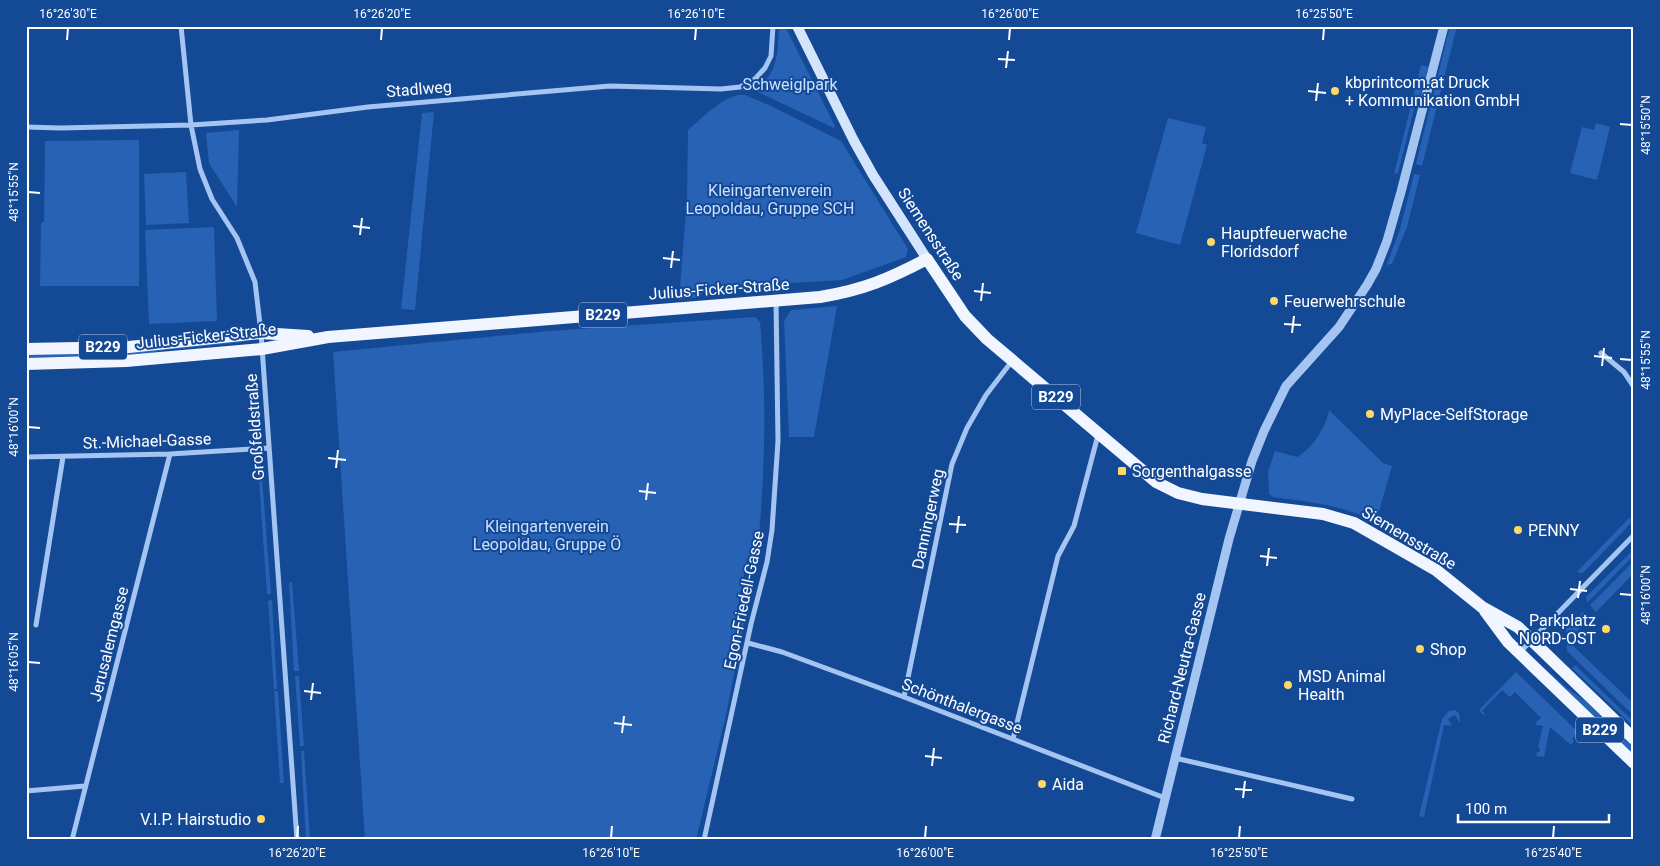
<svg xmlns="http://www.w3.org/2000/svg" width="1660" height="866" viewBox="0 0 1660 866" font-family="Roboto,sans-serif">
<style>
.green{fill:#2762b5}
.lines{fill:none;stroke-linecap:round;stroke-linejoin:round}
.minor{stroke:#a4c5f2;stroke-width:5}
.tertiary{stroke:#a4c5f2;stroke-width:9}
.secondary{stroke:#d4e4fc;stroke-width:10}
.primary{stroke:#f0f5ff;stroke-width:12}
.ticks{fill:none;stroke:#fff;stroke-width:2}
.poi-dot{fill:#ffd866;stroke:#144996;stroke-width:2}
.labels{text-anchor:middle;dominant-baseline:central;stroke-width:4;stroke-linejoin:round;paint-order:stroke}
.shield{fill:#144996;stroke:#b8c8e0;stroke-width:1}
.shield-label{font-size:15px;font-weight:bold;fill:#fff}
.poi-label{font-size:16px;fill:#fff;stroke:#144996;text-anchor:start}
.park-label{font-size:16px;fill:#cce1fd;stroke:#144996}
.street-label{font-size:16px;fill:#fff;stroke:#144996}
.neatline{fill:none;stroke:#fff;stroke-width:2}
.ticks-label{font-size:12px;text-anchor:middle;fill:#fff}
</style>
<rect width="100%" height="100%" fill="#144996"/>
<path class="green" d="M779,26H785L835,126L834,128L758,92V90C779,67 777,56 779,26Z
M1450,26H1457L1422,166L1416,164Z
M1421,65L1428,67L1423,87L1414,109L1398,173L1394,174Z
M738,95H745L771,106L841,141L908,249L906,257L842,280L739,286L704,290L699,297L679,300L687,198L688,130C702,118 720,99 738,95Z
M434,112L415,310L401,309L422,113Z
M1168,118L1206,127L1202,143L1207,145L1180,245L1136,233Z
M1596,123L1610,127L1597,180L1570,173L1582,127L1594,130Z
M239,130L237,207L209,163L206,133Z
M139,140V286H40L41,223L44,222L45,141Z
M186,172L189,223L146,225L144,174Z
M1414,174L1420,175L1407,227L1392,264H1389L1388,266L1387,264L1400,229Z
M214,227L217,321L149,324L145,230Z
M837,306L814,437H789L784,321L791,310Z
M755,317L760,322C767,400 765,479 757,556L747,558L737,611L746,613L726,715L696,840H365L333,352L549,331Z
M244,339V342L166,350L145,354L26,358V352Z
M1329,410L1383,463L1392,466L1376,522C1344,505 1309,502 1273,497L1269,494L1268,472L1275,451L1297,457C1311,450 1327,426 1329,410Z
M261,463L271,594H267L258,467Z
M1629,518L1633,521L1584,572L1580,573L1577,572Z
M1634,549V555L1587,603L1586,597Z
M1634,561V573L1596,612L1590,605Z
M292,582L299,671H294L289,583Z
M272,600L277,689H274L268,601Z
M1583,612L1589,618L1568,641L1634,704V716L1567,651L1566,629Z
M1539,662L1567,688L1587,702L1634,747V756Z
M1575,665L1634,722V727L1572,668Z
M1516,672L1578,732L1572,739L1574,741L1571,745L1550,727L1544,757L1536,756L1537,752H1539L1540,748L1538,747L1543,726L1536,725V722L1541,718L1515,692L1510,697L1502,690L1482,711L1487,716L1482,714L1479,710Z
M295,676H299L304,746H300Z
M274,691H278L284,783H280Z
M1455,710L1459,713L1460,721L1459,722L1455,715L1448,719L1452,726L1444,725L1424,817L1419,816L1442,719L1449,711Z
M301,751H304L310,840H306Z"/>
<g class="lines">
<path class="minor" d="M181,26L191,125L200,169L212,199L237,238L255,282L261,333L297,840
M26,127L61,128L191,125L267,120L368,107L610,86L721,89L740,87L755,79L765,68L771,56L773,26
M1601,353L1624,372L1634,387
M26,457L170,454L269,448
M36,625L63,457
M748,643L782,652L904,697L1165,798
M1520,652L1634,535
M904,697L952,464L967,428L986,395L1012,361
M1013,739L1058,556L1074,526L1098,435
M1175,758L1352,799
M26,791L85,786
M72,840L170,454
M704,840L751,624L767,562L772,530L778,441L776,301"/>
<path class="tertiary" d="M1155,840L1229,539L1252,461L1264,431L1286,386L1339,327L1367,285L1376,269L1387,241L1401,192L1444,26"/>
<path class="secondary" d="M797,26L854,141L873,175L927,259"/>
<path class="primary" d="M26,349L129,347L261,333L308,336
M26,364L126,361L262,349L328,337L820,297C863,290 889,279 927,259L965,316L987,339L1156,482L1178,493L1202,499L1323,514L1354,523L1436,570L1482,607L1518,627L1634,739
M1485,611L1508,642L1634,763"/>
</g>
<path class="ticks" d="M67,40L68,28M381,40L382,28M695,40L696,28M1009,40L1010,28M1323,40L1324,28M998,59L1015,60M1006,68L1008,51M1308,91L1326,93M1316,101L1318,83M1620,124L1632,125M28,192L40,193M353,226L370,228M360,235L362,218M663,258L680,260M671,268L673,251M974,291L991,293M981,301L983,283M1284,324L1301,325M1292,333L1294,316M1594,356L1612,358M1620,359L1632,360M1602,366L1604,348M28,427L40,428M328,458L346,460M336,468L338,450M639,491L656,493M646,500L648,483M949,524L966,525M957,533L959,516M1260,556L1277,558M1267,566L1269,548M1570,589L1587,591M1620,594L1632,595M1578,598L1580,581M28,662L40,663M304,691L321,693M311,700L313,683M614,723L632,725M622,733L624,716M925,756L942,758M932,766L934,748M1235,789L1252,790M1243,798L1245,781M297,838L298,826M611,838L612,826M925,838L926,826M1239,838L1240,826M1553,838L1554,826"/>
<g class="poi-dot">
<circle cx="1335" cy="91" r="5"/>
<circle cx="1211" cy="242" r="5"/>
<circle cx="1274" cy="301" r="5"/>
<circle cx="1370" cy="414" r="5"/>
<rect x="1117" y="466" width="10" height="10" rx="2.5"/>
<circle cx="1518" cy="530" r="5"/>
<circle cx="1606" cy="629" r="5"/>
<circle cx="1420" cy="649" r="5"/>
<circle cx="1288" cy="685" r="5"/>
<circle cx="1042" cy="784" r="5"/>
<circle cx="261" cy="819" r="5"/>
</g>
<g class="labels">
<g class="shield">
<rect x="579" y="302.5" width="48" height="25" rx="4"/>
<rect x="79" y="334.5" width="48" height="25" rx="4"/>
<rect x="1032" y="384.5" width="48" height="25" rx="4"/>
<rect x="1576" y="717.5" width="48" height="25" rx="4"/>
</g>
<g class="shield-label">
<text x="603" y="315">B229</text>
<text x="103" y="347">B229</text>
<text x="1056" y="397">B229</text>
<text x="1600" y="730">B229</text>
</g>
<g class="poi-label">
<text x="1345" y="82">kbprintcom.at Druck<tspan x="1345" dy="18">+ Kommunikation GmbH</tspan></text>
<text x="1221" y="233">Hauptfeuerwache<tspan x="1221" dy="18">Floridsdorf</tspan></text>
<text x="1284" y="301">Feuerwehrschule</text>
<text x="1380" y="414">MyPlace-SelfStorage</text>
<text x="1132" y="471">Sorgenthalgasse</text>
<text x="1528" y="530">PENNY</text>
<text x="1596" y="620" text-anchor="end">Parkplatz<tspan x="1596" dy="18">NORD-OST</tspan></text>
<text x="1430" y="649">Shop</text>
<text x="1298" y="676">MSD Animal<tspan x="1298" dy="18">Health</tspan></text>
<text x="1052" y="784">Aida</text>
<text x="251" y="819" text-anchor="end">V.I.P. Hairstudio</text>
</g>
<g class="park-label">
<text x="790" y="84">Schweiglpark</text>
<text x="770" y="190">Kleingartenverein<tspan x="770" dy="18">Leopoldau, Gruppe SCH</tspan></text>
<text x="547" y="526">Kleingartenverein<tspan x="547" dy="18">Leopoldau, Gruppe Ö</tspan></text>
</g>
<g class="street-label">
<text transform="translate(419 89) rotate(-5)">Stadlweg</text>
<text transform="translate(931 234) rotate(57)">Siemensstraße</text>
<text transform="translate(719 289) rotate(-4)">Julius-Ficker-Straße</text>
<text transform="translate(206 336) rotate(-6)">Julius-Ficker-Straße</text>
<text transform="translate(255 427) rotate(-94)">Großfeldstraße</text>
<text transform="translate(147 441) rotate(-2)">St.-Michael-Gasse</text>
<text transform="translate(928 519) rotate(-78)">Danningerweg</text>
<text transform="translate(1409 538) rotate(31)">Siemensstraße</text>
<text transform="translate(744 600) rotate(-78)">Egon-Friedell-Gasse</text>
<text transform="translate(109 644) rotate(-76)">Jerusalemgasse</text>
<text transform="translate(1182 668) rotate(-76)">Richard-Neutra-Gasse</text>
<text transform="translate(962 706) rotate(21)">Schönthalergasse</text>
</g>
</g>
<rect width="1660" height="866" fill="none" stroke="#144996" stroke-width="55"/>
<path d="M1458 814v8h151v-8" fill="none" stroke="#ffffff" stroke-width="2.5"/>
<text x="1465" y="814" font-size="15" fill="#ffffff" stroke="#144996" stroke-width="4" paint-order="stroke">100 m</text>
<rect x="28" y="28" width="1604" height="810" class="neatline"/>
<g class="ticks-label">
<text x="68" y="18">16°26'30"E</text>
<text x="382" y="18">16°26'20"E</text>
<text x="696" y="18">16°26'10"E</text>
<text x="1010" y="18">16°26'00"E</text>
<text x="1324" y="18">16°25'50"E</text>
<text transform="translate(1646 125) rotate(-90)" y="4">48°15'50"N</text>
<text transform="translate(14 192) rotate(-90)" y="4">48°15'55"N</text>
<text transform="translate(1646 360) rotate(-90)" y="4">48°15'55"N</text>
<text transform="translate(14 427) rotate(-90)" y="4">48°16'00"N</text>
<text transform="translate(1646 595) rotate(-90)" y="4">48°16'00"N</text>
<text transform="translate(14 662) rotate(-90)" y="4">48°16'05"N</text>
<text x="297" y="857">16°26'20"E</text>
<text x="611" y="857">16°26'10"E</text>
<text x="925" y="857">16°26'00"E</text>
<text x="1239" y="857">16°25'50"E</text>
<text x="1553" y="857">16°25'40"E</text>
</g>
</svg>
